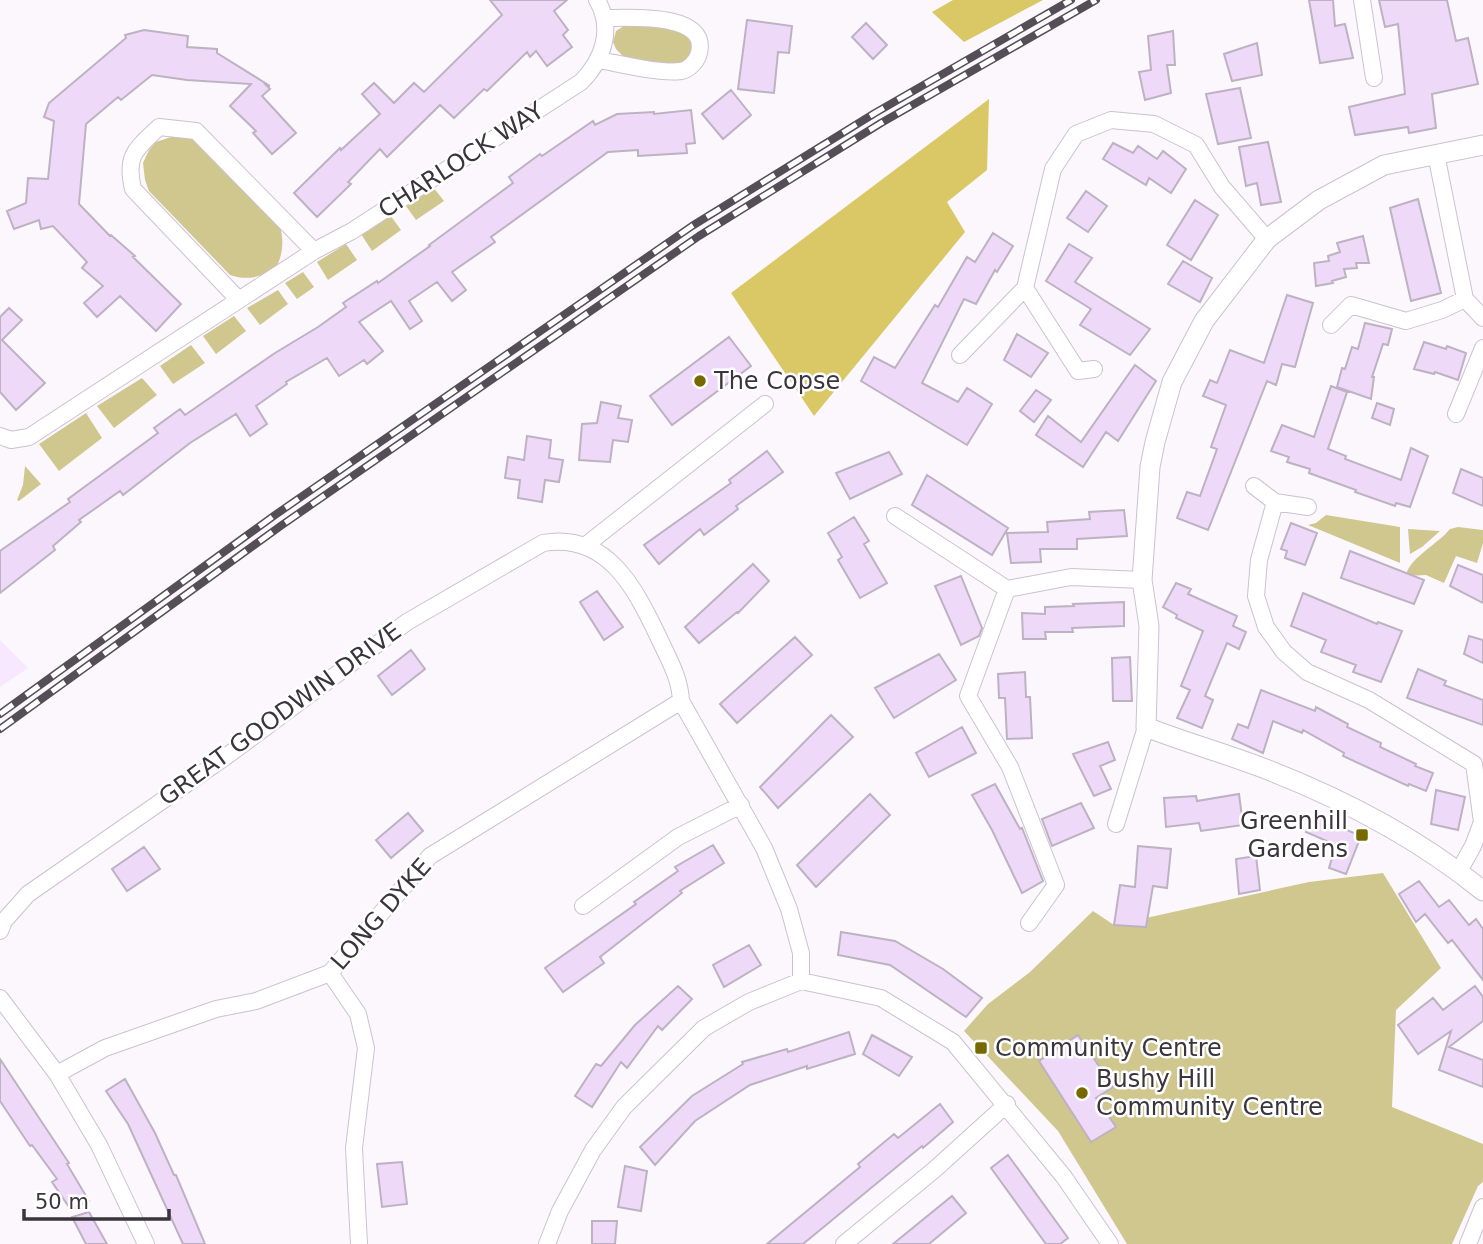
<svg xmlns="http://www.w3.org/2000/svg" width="1483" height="1244" viewBox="0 0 1483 1244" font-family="'DejaVu Sans',sans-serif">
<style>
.built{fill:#f8e8ff}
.green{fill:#d0c78f}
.forest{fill:#d9c865}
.building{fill:#efd9f9;stroke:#bdb2c2;stroke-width:2}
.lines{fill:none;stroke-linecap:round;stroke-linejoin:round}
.minor-casing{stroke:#ccc1d1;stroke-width:18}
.tertiary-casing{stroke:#ccc1d1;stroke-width:21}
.minor{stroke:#fff;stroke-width:16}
.tertiary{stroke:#fff;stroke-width:19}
.rail-casing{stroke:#544f56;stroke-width:8}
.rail{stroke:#fff;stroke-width:5;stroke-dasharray:16;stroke-linecap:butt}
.poi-dot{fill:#776900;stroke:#fff;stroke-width:2.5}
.labels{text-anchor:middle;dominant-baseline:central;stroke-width:5;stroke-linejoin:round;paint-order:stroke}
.street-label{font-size:24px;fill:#3a353c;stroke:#fff}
.poi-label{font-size:24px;fill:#3a353c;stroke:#fff;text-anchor:start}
</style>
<rect width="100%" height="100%" fill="#fbf7fd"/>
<path class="built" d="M0,640L28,668L0,687Z"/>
<path class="green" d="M627,24L679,30L688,35L693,47L689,59L679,65L626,59L616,49L613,42L616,31Z
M177,135L192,136L280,226C284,241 283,254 276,268C260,277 248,281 230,275L149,191L145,180L143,163L149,150L156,142Z
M433,187L444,201L416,220L406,206Z
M390,215L401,230L372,251L361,234Z
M346,244L357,260L328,280L317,262Z
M303,272L314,287L297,299L285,283Z
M278,290L288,304L260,325L247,308Z
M234,316L246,331L216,354L203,336Z
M191,345L205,363L173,384L160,366Z
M142,378L157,395L114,428L97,406Z
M86,413L102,438L59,471L39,444Z
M25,466L41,484L19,501L17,500L23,485Z
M1326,515L1400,527V563L1308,525L1316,523Z
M1458,527L1483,530V543L1477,563L1456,556L1444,583L1426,575L1406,576C1408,559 1438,544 1450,529Z
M1408,529L1440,531L1422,547L1410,554Z
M1383,873L1441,968L1396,1010L1392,1107L1483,1144V1182L1478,1186L1452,1244H1127L1058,1131L964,1031L988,1004L1030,972L1093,911L1114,925L1309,882Z"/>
<path class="forest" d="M953,0H1043L964,42L932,12Z
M989,99L987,170L947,202L965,232L814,416L731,293Z"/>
<path class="building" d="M490,0H567L554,11L568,30L563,35L572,47L547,66L536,51L530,57L527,52L487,91L484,89L454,118L440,105L387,157L380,149L348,182L351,184L317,217L294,193L340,148L341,150L380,114L362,94L374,83L394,103L414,83L424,92L502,15Z
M1309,0H1333L1335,26L1345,24L1353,58L1320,63Z
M1379,0H1447L1456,41L1468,38L1478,84L1432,94L1436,128L1409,133L1408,127L1355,135L1349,107L1405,94L1398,24L1385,27Z
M747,20L792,26L789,53L778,52L774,93L738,89Z
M866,23L887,45L873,59L852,37Z
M144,30L188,36L187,47L217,49V53L270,86L266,85L270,89L262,96L296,133L272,154L253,133L256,131L230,106L251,84L187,80L152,75L121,100L118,97L86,124L79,204L110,236L111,235L135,256L133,257L181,304L156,331L120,296L97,317L84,303L103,286L82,268L87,262L53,226L41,229L39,220L14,229L7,211L26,203L28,178L48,179L54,121L44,117L49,103L126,38L125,35Z
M1173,31L1175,65H1167L1171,93L1145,100L1139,72L1151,70L1148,36Z
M1257,43L1262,75L1232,81L1224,54Z
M1240,88L1251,138L1218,144L1206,94Z
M731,90L751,115L723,139L702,114Z
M691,110L695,143L686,144L687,153L638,156V150L608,152L491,237L495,242L452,272L466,290L452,301L437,282L409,301L422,321L410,329L391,301L359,322L383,351L367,364L364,360L339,376L327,358L286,382L287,384L256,406L267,424L250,436L236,414L190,443L123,495L120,491L79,520L81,522L53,546L55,550L0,593V551L70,502L68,499L158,433L154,428L180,409L185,415L275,353L318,327L346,307L343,303L377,281L378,283L430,246L429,245L513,183L509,177L540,154L542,156L593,121L595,125L617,114L654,112V114Z
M1268,142L1281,202L1261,205L1257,183L1246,186L1239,147Z
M1113,143L1133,153L1138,146L1157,159L1163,151L1186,169L1171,193L1149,178L1146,185L1103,159Z
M1086,191L1107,206L1088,232L1067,218Z
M1418,199L1441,293L1411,301L1390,208Z
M1195,200L1218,215L1191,260L1167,245Z
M993,233L1013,246L997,272L995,270L976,304L964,299L922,383L958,402L967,388L992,404L967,445L861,381L874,357L895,368L935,305L938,307L967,257L975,262Z
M1363,236L1369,263H1356L1357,268L1344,269L1346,277L1332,281L1333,283L1316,286L1314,263L1329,261L1328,256L1340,252L1337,243Z
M1069,244L1092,258L1075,282L1150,329L1130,355L1080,325L1091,309L1046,281Z
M1183,261L1212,278L1200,302L1168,284Z
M1287,295L1313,303L1295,367L1282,364L1276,385L1267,381L1208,530L1177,518L1187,492L1200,496L1217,449L1211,447L1226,405L1203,396L1210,380L1217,383L1230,350L1264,363Z
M9,308L22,320L2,340L45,383L16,410L0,392V317Z
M1365,323L1392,329L1388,345L1383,344L1372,377H1374L1371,399L1337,387L1342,368L1345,369L1352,347L1358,349Z
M1017,334L1048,353L1031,377L1004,360Z
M729,337L751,366L672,425L650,396Z
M1424,342L1446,349L1447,346L1466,353L1458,380L1435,372L1434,374L1414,369Z
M1135,365L1156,381L1118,441L1106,432L1083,467L1036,435L1048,416L1081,442Z
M1331,386L1347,392L1328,449L1346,456L1345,459L1401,480L1411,448L1428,456L1410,507L1396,503L1395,506L1355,492L1356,490L1309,473L1310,469L1287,462L1289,457L1271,451L1282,425L1314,437Z
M1036,390L1051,400L1034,422L1020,411Z
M601,402L621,406L618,418L632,420L628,442L613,440L610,462L579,460L582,424L597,423Z
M1377,403L1394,409L1390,425L1372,418Z
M527,436L551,440L549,458L563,460L559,482L545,480L542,502L518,498L520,480L505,478L508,457L524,460Z
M767,451L783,472L736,506L738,509L704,535L700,529L659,564L644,545L731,483L729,480Z
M889,452L902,474L850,499L836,473Z
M1461,469L1483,478V506L1453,493Z
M927,475L1008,528L992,555L912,505Z
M1124,510L1127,536L1077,539V549H1040L1041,562L1011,563L1007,533L1048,532L1047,522L1090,519L1089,512Z
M854,517L869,541L864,544L887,583L860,598L838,560L842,557L828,533Z
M1291,523L1317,533L1305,565L1285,558L1287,551L1281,549Z
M1350,551L1424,580L1414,604L1341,578Z
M753,564L769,581L738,613L737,612L699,643L685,627Z
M1458,565L1483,575V603L1450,586Z
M961,576L982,628L979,636L961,645L935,586Z
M1176,583L1191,589L1188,594L1237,616L1233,626L1246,632L1239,649L1227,643L1205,696L1213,700L1202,728L1177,718L1190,690L1181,686L1203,631L1176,618L1177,615L1163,607Z
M597,591L623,627L604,640L580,602Z
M1303,593L1377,624L1378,622L1402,631L1381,682L1353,672L1356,665L1321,652L1326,640L1291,626Z
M1124,602V626L1072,628L1073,632H1045L1046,639H1023L1022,613L1045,614V607L1074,606L1073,604Z
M1469,636L1483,640V663L1464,654Z
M795,637L812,655L737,723L720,704Z
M411,650L425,669L392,695L378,676Z
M939,654L956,680L894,718L875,688Z
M1130,657L1132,701H1113L1112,658Z
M1418,669L1446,681L1444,685L1483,700V725L1407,698Z
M1025,672L1026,697H1030L1032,738L1007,739L1005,698H999L998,674Z
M1261,690L1315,711L1316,707L1348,724L1347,727L1381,743L1380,747L1416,764L1415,766L1433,773L1426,791L1409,784L1408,786L1343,756L1344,753L1303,730L1302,733L1273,721L1263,753L1232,739L1238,724L1248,728Z
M831,715L853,737L778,808L760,787Z
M962,727L976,753L929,777L916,753Z
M1108,742L1115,760L1100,766L1111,789L1094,796L1073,754Z
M995,784L1020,829L1022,828L1043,881L1022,893L992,830L972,795Z
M1436,790L1465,797L1458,830L1431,824Z
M870,794L890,815L816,887L797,865Z
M1239,794L1243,825L1201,831L1199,823L1166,827L1164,798L1196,796L1197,801Z
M1081,803L1094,828L1052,846L1042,819Z
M408,813L423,831L391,858L376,840Z
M1314,816L1361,836L1346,874L1329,868L1336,845L1306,832Z
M713,845L724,863L680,891L682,893L600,957L604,963L563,992L545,968L636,904L634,902L678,871L675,867Z
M1138,846L1171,849L1167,888L1153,886L1146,927L1114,925L1120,885L1135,887Z
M144,847L160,869L127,891L112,869Z
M1256,856L1260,890L1239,894L1236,859Z
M1419,881L1439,907L1449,900L1469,925L1476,919L1483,929V980L1452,940L1448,943L1425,914L1416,922L1399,894Z
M841,932L895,941L943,969L982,998L966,1017L890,965L838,955Z
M749,945L761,965L724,987L713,965Z
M678,986L692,999L662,1030L658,1026L627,1068L621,1062L592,1107L575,1096L596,1064L601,1066L635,1025Z
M1475,986L1483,997V1021L1449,1047L1483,1060V1087L1439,1070L1451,1031L1418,1054L1398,1025L1433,998L1443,1010Z
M849,1032L855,1054L807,1069V1066L750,1085L695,1121L655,1165L640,1147L692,1096L743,1064L742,1062L787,1049L788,1052Z
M872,1035L912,1057L899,1076L863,1054Z
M1078,1035L1113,1087L1096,1098L1116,1127L1091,1142L1039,1061Z
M0,1059L69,1163L67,1164L89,1201L71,1210L52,1182L57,1179L32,1145L30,1146L0,1101Z
M125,1079L155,1133L174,1175H176L205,1244H183L128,1124L106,1091Z
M940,1104L953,1122L923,1148L922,1146L803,1244H767L860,1167L858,1164L894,1134L898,1138Z
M1008,1155L1068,1238L1060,1244H1046L991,1168Z
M402,1162L407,1204L382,1207L377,1164Z
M625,1166L647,1171L641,1211L618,1207Z
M952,1196L966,1213L929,1244H893Z
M89,1212L107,1244H86L72,1217Z
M592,1221H617L615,1244H592Z"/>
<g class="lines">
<g class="minor-casing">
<path id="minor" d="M1362,0L1374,78
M599,60C621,64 660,74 681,71C689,70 697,61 699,53C709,12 629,18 605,18
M1436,154L1465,299L1483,318
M1025,288L1078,371L1094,369
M239,300L133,189C125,155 136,149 159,127L196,131L314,251
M1331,325L1351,305L1406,321L1442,310L1465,299
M960,355L1025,288L1053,169L1076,134L1111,120L1154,124L1196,145L1222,187L1267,239
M1456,414L1483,348
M0,436L11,440L29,437L314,251L352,231L581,82C603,60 614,29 597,0
M1254,486L1275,502L1259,560L1256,596L1266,627L1284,652L1307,672L1369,700L1474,764L1482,822L1473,846L1459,871
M1275,502L1308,507
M895,516L1007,589
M586,545L765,404
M1007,589L968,696L1010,767L1056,885L1029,923
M1007,589L1071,577L1142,580
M1116,824L1146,727
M583,906L678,837L741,805
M0,931L4,921L28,894L228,755L407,622L543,543C607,532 635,588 658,636C668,658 680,677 681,701L764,848L789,909L801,953V981
M330,973L358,1014L366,1048L354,1148L359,1244
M0,998L57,1074L99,1145L146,1244
M57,1074L105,1048L216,1009L256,1001L330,973L430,856L681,701
M547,1244L560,1211L593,1150L624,1107L704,1028L749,1002L801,981L881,998L953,1042L1064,1177L1110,1244
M844,1244L934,1170L1007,1104
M1468,1244L1483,1207"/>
</g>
<g class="tertiary-casing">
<path id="tertiary" d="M1483,145L1384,165L1319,200L1267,239L1204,321L1172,382L1155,442L1150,467L1142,580L1149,626L1146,727C1184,742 1224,753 1263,768C1341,798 1418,838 1483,891"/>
</g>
<use href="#minor" class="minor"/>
<use href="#tertiary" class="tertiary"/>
<g class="rail-casing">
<path id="rail" d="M0,714L275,515L692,226L875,113L1071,0
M0,729L282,525L699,236L881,123L1096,0"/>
</g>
<use href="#rail" class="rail"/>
</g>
<g class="poi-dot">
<circle cx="700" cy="381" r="7"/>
<rect x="1355" y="828" width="14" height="14" rx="3.5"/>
<rect x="974" y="1041" width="14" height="14" rx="3.5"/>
<circle cx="1082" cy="1093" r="7"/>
</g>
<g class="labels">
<g class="street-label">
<text transform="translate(461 160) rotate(-33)">CHARLOCK WAY</text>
<text transform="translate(280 714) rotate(-36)">GREAT GOODWIN DRIVE</text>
<text transform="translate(381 914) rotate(-49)">LONG DYKE</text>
</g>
<g class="poi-label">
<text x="714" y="381">The Copse</text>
<text x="1348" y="821" text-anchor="end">Greenhill<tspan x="1348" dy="28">Gardens</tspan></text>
<text x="995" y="1048">Community Centre</text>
<text x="1096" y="1079">Bushy Hill<tspan x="1096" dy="28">Community Centre</tspan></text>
</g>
</g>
<path d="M24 1209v10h145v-10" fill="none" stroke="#3a353c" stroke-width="3.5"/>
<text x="35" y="1209" font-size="21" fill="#3a353c" stroke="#ffffff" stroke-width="5" paint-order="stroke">50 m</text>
</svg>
